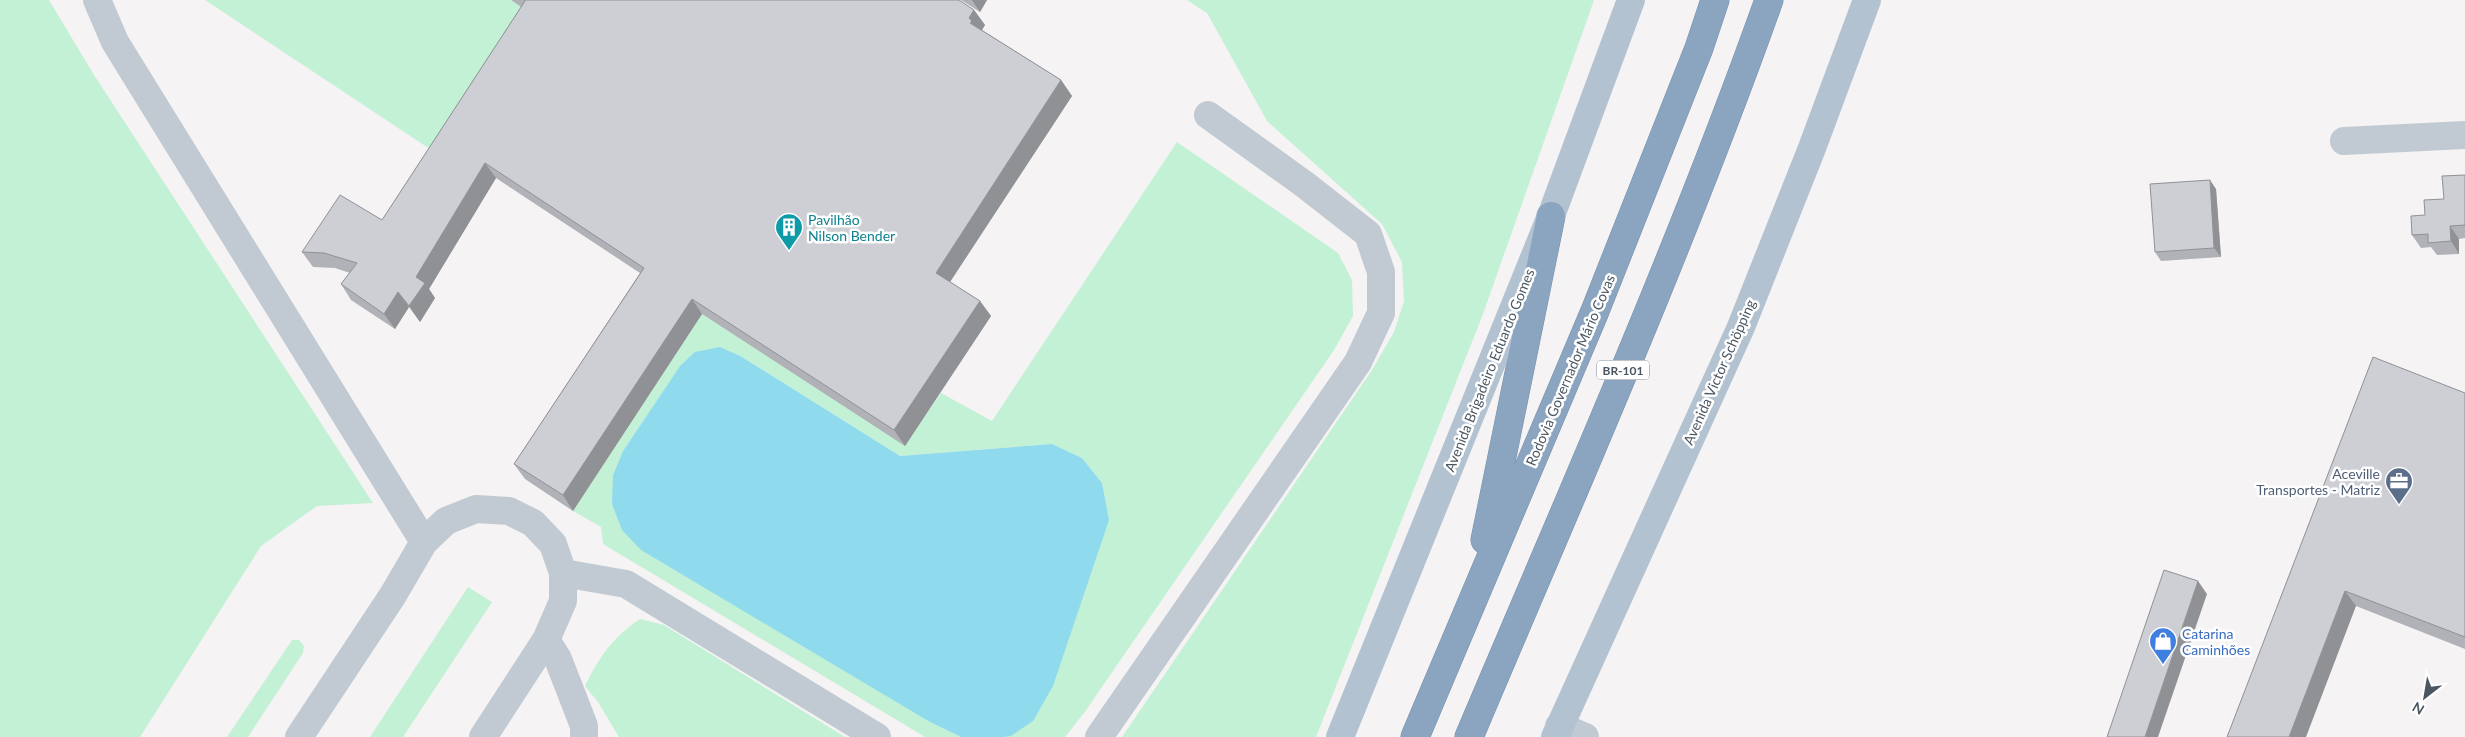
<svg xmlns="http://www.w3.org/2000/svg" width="2465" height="737" viewBox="0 0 2465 737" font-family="Lato,sans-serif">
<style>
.green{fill:#c3f1d5}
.water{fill:#90daee}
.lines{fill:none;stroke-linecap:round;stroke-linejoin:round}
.highway-casing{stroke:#7690ad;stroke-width:29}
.minor{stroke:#c1cad2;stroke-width:28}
.major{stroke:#b3c2d1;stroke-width:28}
.highway{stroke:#8ba5c1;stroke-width:28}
.wall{fill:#b0b2b7}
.shaded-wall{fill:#909195}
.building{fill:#cdcfd5;stroke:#909195}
.labels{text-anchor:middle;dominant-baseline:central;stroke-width:5;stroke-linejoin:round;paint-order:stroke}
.shield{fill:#fff;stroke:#808990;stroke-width:1}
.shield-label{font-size:12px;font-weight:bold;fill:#4a5661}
.culture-label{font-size:14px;fill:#0d838f;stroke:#fff;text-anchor:start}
.street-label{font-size:14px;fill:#4a5661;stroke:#fff}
.service-label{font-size:14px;fill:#4e5e75;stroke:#fff;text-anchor:end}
.shop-label{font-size:14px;fill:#366cbe;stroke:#fff;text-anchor:start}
</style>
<rect width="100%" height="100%" fill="#f5f3f3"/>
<path class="green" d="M0,0H49L94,75L373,503L317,506L261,546L140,737H0Z
M205,0H511L535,16L442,157Z
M1187,0H1594L1483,314L1316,737H1122L1372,370L1394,332L1404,301L1402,262L1382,224L1267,121L1207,13Z
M1177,142L1338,253L1352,280L1353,316L1334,350L1084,713L1065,737H1004L1011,735L1108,520L1102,483L1082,458L1052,444L900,456L742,357L680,366L623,451L613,475L930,722L961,737H925L603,544L601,527L573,511L702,314L905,445L941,393L992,421Z
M468,587L492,602L403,737H370Z
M640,619L664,625L845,737H619L598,702L585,686C600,656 612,638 640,619Z
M292,640H299L304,646L303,653L248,737H227Z"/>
<path class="water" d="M720,347L742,357L900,456L1052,444L1082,458L1102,483L1109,520L1053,686L1033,721L1011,736L1004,737H961L930,722L641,550L622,530L612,504L613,475L623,451L680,366L695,352Z"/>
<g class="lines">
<g class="highway-casing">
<path id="highway" d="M1485,540L1551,216
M1415,737L1595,311L1699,48L1715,0
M1469,737C1572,493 1680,250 1769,0"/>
</g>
<path class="minor" d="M97,0L115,42L424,542
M2344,141L2465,135
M563,573L626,584L877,737
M546,640L558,659L584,726V737
M1559,726L1585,737
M299,737L393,595L424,542L446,521L476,509L509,511L533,523L553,544L563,573V601L546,640L483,737
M1099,737L1358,362L1381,313V272L1368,234L1304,184L1208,115"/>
<path class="major" d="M1340,737L1551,216L1631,0
M1555,737L1741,327L1812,148L1867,0"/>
<use href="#highway" class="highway"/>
</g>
<path class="wall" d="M511,0H959L974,10L985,25L982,30L1061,80L1072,96L950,282L980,301L991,316L905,446L702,314L573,511L525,479L514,464L640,273L496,178L429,289L435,298L420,322L409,307L395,329L351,300L341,284L350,273L335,268L313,267L302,252L382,220L521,7Z
M961,0H987L980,12Z
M2465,175V238L2459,239V254L2437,255L2431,247L2421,248L2412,235L2425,215L2444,199Z
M2216,189L2221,257L2161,261L2155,252Z
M2465,393V649L2356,606L2227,737Z"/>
<path class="shaded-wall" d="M972,0H987L980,12Z
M974,10L985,25L980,33L970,23L969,18Z
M1061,80L1072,96L946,288L936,273Z
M485,163L496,178L429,289L435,298L420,322L409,306L416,277Z
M2210,180L2216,189L2221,257L2214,248Z
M2450,226L2459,239V254L2451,241Z
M398,292L409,307L395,329L384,314Z
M692,299L702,314L573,511L563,495Z
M980,301L991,316L905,446L894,430Z
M2198,581L2207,594L2158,737H2145Z
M2345,591L2356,606L2306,737H2289Z"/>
<path class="building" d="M524,0H959L974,10L969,18L972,21L970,23L1061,80L936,273L980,301L894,430L692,299L563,495L514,464L644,268L485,163L416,277L425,283L409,306L398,292L384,314L341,284L357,263L324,253L302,252L340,195L382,220L525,1Z
M2465,175V225L2450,226L2451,241L2428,243V234L2412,235L2411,216L2425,215L2424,200L2444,199L2442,176Z
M2210,180L2214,248L2155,252L2150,184Z
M2373,357L2465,393V637L2345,591L2289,737H2227Z
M2164,570L2198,581L2145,737H2107Z"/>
<defs>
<g id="building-pin" transform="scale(1.4375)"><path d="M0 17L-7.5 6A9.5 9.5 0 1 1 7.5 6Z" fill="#0f9aa8" stroke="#fff"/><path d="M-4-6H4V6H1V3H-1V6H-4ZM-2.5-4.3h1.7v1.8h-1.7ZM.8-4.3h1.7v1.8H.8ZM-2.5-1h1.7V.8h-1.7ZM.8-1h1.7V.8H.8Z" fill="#fff"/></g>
<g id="office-pin" transform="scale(1.4375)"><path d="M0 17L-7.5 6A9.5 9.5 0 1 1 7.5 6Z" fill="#5c6f8a" stroke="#fff"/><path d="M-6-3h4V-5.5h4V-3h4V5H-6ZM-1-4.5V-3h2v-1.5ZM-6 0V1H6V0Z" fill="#fff"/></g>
<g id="shop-pin" transform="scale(1.4375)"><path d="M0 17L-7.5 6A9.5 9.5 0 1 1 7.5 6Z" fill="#3f7fe0" stroke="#fff"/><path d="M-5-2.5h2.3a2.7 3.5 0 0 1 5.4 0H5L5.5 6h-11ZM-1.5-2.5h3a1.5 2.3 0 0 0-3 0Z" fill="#fff"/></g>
</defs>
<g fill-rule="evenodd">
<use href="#building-pin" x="789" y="227"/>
<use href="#office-pin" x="2399" y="481"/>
<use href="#shop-pin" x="2163" y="641"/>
</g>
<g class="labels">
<rect class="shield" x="1597" y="360.5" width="52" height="19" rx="4"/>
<g class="shield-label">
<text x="1623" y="370">BR-101</text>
</g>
<g class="culture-label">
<text x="808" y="219">Pavilhão<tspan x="808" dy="16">Nilson Bender</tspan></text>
</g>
<g class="street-label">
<text transform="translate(1489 370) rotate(-68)">Avenida Brigadeiro Eduardo Gomes</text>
<text transform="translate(1570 370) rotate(-67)">Rodovia Governador Mário Covas</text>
<text transform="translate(1719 372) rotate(-66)">Avenida Victor Schöpping</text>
</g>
<g class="service-label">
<text x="2380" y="473">Aceville<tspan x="2380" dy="16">Transportes - Matriz</tspan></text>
</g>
<g class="shop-label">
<text x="2182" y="633">Catarina<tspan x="2182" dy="16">Caminhões</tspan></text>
</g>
</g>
<g transform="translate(2425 697) rotate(211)" stroke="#ffffff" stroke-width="4" paint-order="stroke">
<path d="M0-4L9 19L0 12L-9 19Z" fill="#4a5661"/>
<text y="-8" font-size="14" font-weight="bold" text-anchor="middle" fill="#4a5661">N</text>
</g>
</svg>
